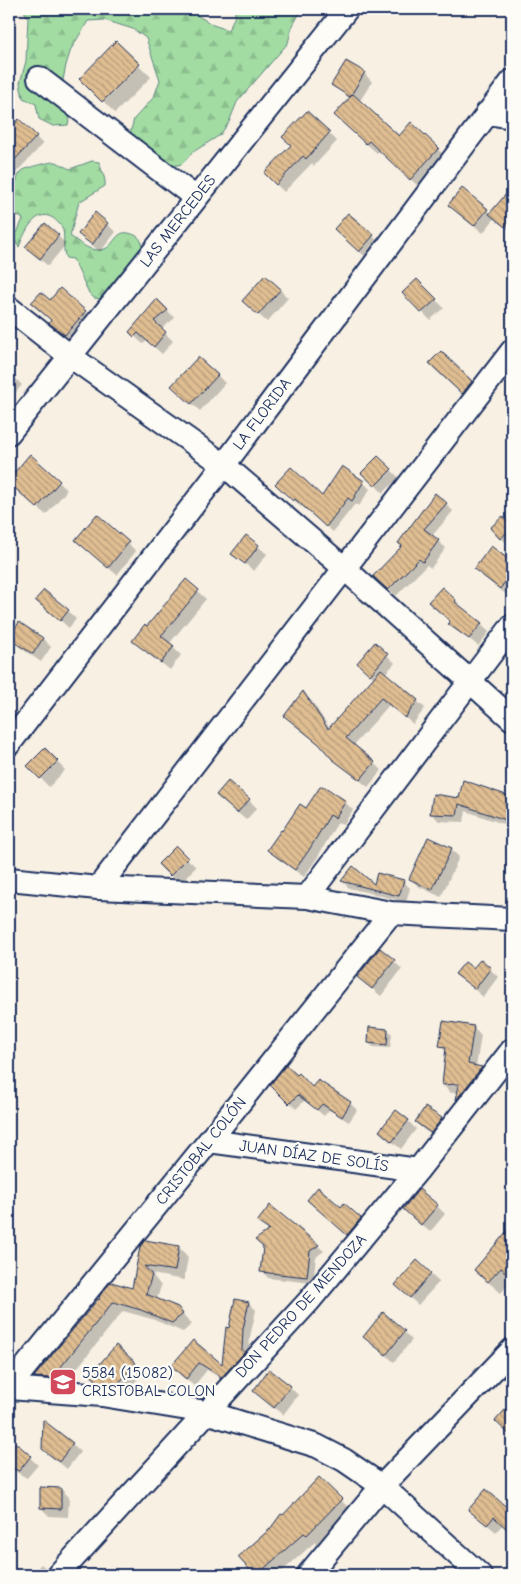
<svg xmlns="http://www.w3.org/2000/svg" width="521" height="1584" viewBox="0 0 521 1584" font-family="'Comic Neue',sans-serif">
<style>
.forest{fill:url(#forest-firs);stroke:#5e8680}
.shadow{fill:#0003}
.building{fill:url(#building-back-hatch);stroke:#1b2f5e}
.lines{fill:none;stroke-linecap:round;stroke-linejoin:round}
.minor-casing{stroke:#1b2f5e;stroke-width:26}
.minor{stroke:#fdfcf7;stroke-width:22}
.labels{text-anchor:middle;dominant-baseline:central;stroke-width:4.5;stroke-linejoin:round;paint-order:stroke}
.street-label{font-size:16px;fill:#1b2f5e;stroke:#fdfcf7}
.poi-label{font-size:16px;fill:#1b2f5e;stroke:#fdfcf7;text-anchor:start}
</style>
<defs>
<pattern id="forest-firs" width="22" height="20" patternUnits="userSpaceOnUse" patternTransform="scale(1.25)"><rect width="22" height="20" fill="#a2dca2"/><path d="M5 1l3.5 6h-7zM16 11l3.5 6h-7z" fill="#8bbd8e"/></pattern>
<pattern id="building-back-hatch" width="6" height="6" patternUnits="userSpaceOnUse" patternTransform="scale(1.25)"><rect width="6" height="6" fill="#e0be92"/><path d="M-1 5l2 2M0 0l6 6M5-1l2 2" fill="none" stroke="#b59b7a"/></pattern>
</defs>
<rect width="100%" height="100%" fill="#f7f0e3"/>
<filter id="ink" filterUnits="userSpaceOnUse"><feTurbulence type="fractalNoise" baseFrequency=".02" numOctaves="2"/><feDisplacementMap in="SourceGraphic" scale="10" xChannelSelector="R" yChannelSelector="G"/><feConvolveMatrix kernelMatrix="1 2 1 2 8 2 1 2 1" color-interpolation-filters="sRGB"/></filter>
<g filter="url(#ink)">
<path class="forest" d="M23,9H187L213,25L228,30L235,16V9H302L292,27L288,43L237,102L229,122L220,135L193,152L182,164L150,171L130,134L134,119L154,97L160,80L146,38L133,29L104,20L88,21L71,49L66,65L63,80L71,110L68,125L53,126L39,119L36,104L23,98L20,83L26,61L28,18Z
M92,161L99,162C101,170 106,178 105,186L79,202L70,236C79,242 87,250 98,250C116,251 113,227 132,234C136,235 140,238 141,241C146,250 125,276 119,285L111,284L103,299L94,298L89,293L73,259L66,258C62,248 65,240 63,230C62,226 57,221 53,218C35,207 24,234 19,247L14,240L23,219L17,215L9,214V188L15,185C17,181 18,174 22,171C24,168 52,161 56,162C60,163 66,168 70,169Z"/>
<path class="shadow" d="M116,43L151,77L115,113L81,79Z
M347,62L364,73L372,82L359,102L399,137L411,124L448,159L421,189L380,150L377,153L346,126L350,99L333,84Z
M307,112L337,141L314,166L312,163L284,192L265,173L292,145Z
M19,121L43,144L9,180V133Z
M512,189V233L495,218L483,233L450,205L487,210L491,214Z
M95,214L116,232L100,252L79,234Z
M349,214L381,244L368,259L343,237Z
M58,236L66,244L48,266L35,255Z
M417,280L444,308L430,320L404,293Z
M280,290L288,298L267,322L252,309Z
M50,301L85,312L92,320L73,342L51,323L52,321Z
M157,301L175,318L161,329L173,341L162,354L147,341L143,344L130,332Z
M441,353L479,390L470,401L431,363Z
M9,372L22,385L11,398L9,396Z
M217,375L225,383L200,411L181,394Z
M30,456L67,490L46,515L9,482Z
M378,457L399,478L383,493L363,473Z
M342,468L363,482L370,489L359,506L355,504L333,532L303,505L301,507L277,484L322,498Z
M446,504L453,511L432,536L446,548L431,568L427,565L396,596L382,583L403,547Z
M97,516L136,551L117,575L85,548Z
M503,518L512,528V535L505,542L492,528Z
M246,536L267,554L254,571L233,554Z
M491,548L512,564V590L508,596L475,569Z
M186,581L206,599L169,644L181,655L170,670L134,641Z
M442,588L489,632L478,646L450,623L451,622Z
M37,600L68,611L76,619L69,628Z
M19,624L43,639L51,647L41,662L18,646L10,638Z
M387,655L395,663L385,674L425,708L413,724L389,705L353,746L382,770L368,787L342,766L326,749L285,716L303,693L311,700L330,729L374,678L367,671Z
M45,750L65,770L49,787L29,766Z
M464,781L512,799V827L466,811L464,822L439,821L431,813L460,799Z
M249,800L257,808L246,820L226,803Z
M345,802L353,810L343,825L338,822L317,858L304,877L277,858L269,850L306,809Z
M176,848L196,867L179,884L160,864Z
M451,849L459,857L441,897L418,886L410,878Z
M342,881L375,886L403,881L410,888L406,902L349,888Z
M481,960L498,977L483,997L457,974L473,970Z
M394,961L402,969L381,996L358,977Z
M473,1027L481,1035L476,1067L481,1069L489,1076L465,1107L458,1100L459,1092L451,1093L443,1085L447,1052L440,1045Z
M388,1030L392,1034L390,1048L373,1047L369,1043Z
M318,1082L350,1103L357,1110L349,1122L329,1110L324,1116L305,1100L296,1109L272,1085L312,1089Z
M441,1119L449,1127L439,1140L424,1130L416,1122Z
M408,1121L416,1129L401,1149L389,1139Z
M437,1206L445,1214L430,1232L412,1217Z
M316,1208H341L360,1219L368,1227L356,1242Z
M259,1222L318,1246L324,1251L316,1257L313,1283L268,1278L262,1271L270,1231Z
M507,1233L512,1237V1280L501,1293L488,1282Z
M141,1247H179L188,1257L184,1280L152,1274L161,1286L157,1299L177,1308L192,1324L183,1332L152,1319L123,1311L62,1387L45,1386L36,1377L98,1300L133,1289Z
M417,1262L439,1282L418,1305L405,1293Z
M249,1303L256,1310L250,1337L249,1357L228,1385L222,1379L207,1370L194,1386L180,1374L193,1342L223,1366L230,1329Z
M404,1332L412,1340L394,1362L365,1337Z
M116,1347L144,1372L126,1392L107,1389L92,1375Z
M290,1387L298,1395L283,1415L254,1391Z
M72,1444L80,1452L67,1469L43,1449Z
M16,1445L38,1465L27,1478L9,1468V1453Z
M319,1479L351,1510L317,1544L315,1542L278,1575H256L240,1557L283,1517Z
M61,1489L69,1497L68,1517L49,1516L41,1508Z
M512,1507V1532L503,1524L496,1532L478,1517L509,1511Z
M41,1564L53,1575H31Z"/>
<path class="building" d="M116,41L140,64L102,102L79,79Z
M346,61L365,72L350,97L331,85Z
M353,94L399,136L411,122L439,148L410,180L369,141L366,144L334,115Z
M307,111L330,132L306,159L303,156L276,185L264,173L291,145L282,137Z
M19,119L37,136L9,166V131Z
M512,187V218L505,227L489,214Z
M462,188L488,209L474,226L448,205Z
M95,212L108,223L92,245L78,234Z
M348,213L374,235L359,252L334,229Z
M45,223L59,235L40,259L25,247Z
M265,275L281,289L258,315L242,301Z
M417,279L437,299L421,313L402,293Z
M60,288L86,311L65,335L49,323L51,320L31,303L41,292L50,300Z
M157,299L168,310L154,321L166,332L154,347L138,333L134,337L129,332Z
M441,351L472,381L462,394L429,363Z
M198,357L218,375L191,404L171,386Z
M30,454L60,481L37,508L9,483V479Z
M378,456L392,469L375,486L361,473Z
M342,466L364,481L352,501L348,498L326,527L295,499L293,501L275,484L291,467L322,496Z
M435,493L447,503L424,529L439,540L423,562L419,559L388,590L373,576L402,546L398,543Z
M97,514L129,542L108,568L75,540Z
M503,516L512,528L500,539L490,528Z
M246,535L259,545L245,564L231,554Z
M491,546L512,562V572L500,589L474,569Z
M186,579L199,590L161,636L174,646L161,663L132,641L145,624L147,626Z
M442,587L456,600L455,602L482,623L469,639L448,624L450,621L428,602Z
M44,590L69,610L60,621L35,600Z
M19,622L43,638L33,654L9,639Z
M375,642L388,654L370,675L357,663Z
M381,669L418,700L405,718L381,698L346,738L375,762L360,780L332,759L319,744L284,716L303,691L328,729Z
M45,748L58,761L40,779L27,766Z
M463,780L512,797V812L509,821L459,804L457,815L430,814L433,794L459,798Z
M228,781L250,799L237,813L216,795Z
M320,787H325L346,801L335,818L330,815L309,850L295,870L267,850L281,830L282,831L300,804L306,808Z
M428,837L452,848L432,890L409,879Z
M176,846L188,858L170,876L158,864Z
M353,866L374,884L377,873L404,880L399,896L341,881Z
M380,948L395,960L372,989L357,977Z
M481,959L491,968L475,989L455,974L465,962L473,968Z
M443,1021L474,1026L468,1064L482,1067L456,1100L459,1084L442,1085L446,1047L439,1046Z
M369,1027L388,1029L387,1045L368,1043Z
M286,1065L297,1075L299,1073L312,1087L318,1080L351,1102L342,1117L322,1104L317,1110L298,1095L289,1104L270,1085Z
M425,1107L442,1118L431,1133L415,1122Z
M396,1110L409,1120L392,1142L379,1131Z
M318,1187L341,1207L344,1203L361,1218L347,1235L307,1200Z
M419,1189L438,1205L421,1225L403,1209Z
M270,1205L319,1245L310,1251L307,1277L260,1272L263,1247L255,1240L269,1230L257,1222Z
M512,1225V1279L501,1268L488,1282L474,1270Z
M145,1240L179,1246L175,1271L144,1266L152,1275L146,1294L178,1307L183,1314L172,1323L141,1310L113,1302L52,1378L34,1377L98,1299L99,1300L100,1295L111,1282L132,1288L140,1247Z
M417,1260L431,1273L410,1298L395,1285Z
M235,1299L249,1302L243,1329L242,1350L245,1352L220,1379V1376L199,1363L186,1379L171,1366L193,1340L222,1364L226,1327L229,1328Z
M383,1312L405,1331L386,1355L363,1337Z
M116,1345L136,1363L118,1384L97,1381L90,1375Z
M269,1369L291,1386L274,1408L253,1391Z
M512,1402V1437L495,1421Z
M43,1420L73,1443L59,1462L42,1449Z
M16,1443L31,1456L19,1471L9,1466V1451Z
M319,1477L342,1499L307,1535L304,1533L257,1575H254L238,1557L270,1529L281,1514L283,1515Z
M40,1487L61,1488V1509L40,1508Z
M486,1489L512,1512V1534L494,1517L487,1525L468,1510Z"/>
<g class="lines">
<g class="minor-casing">
<path id="minor" d="M39,78L196,198
M487,113L512,117
M9,308L70,356L224,465L344,568L512,719
M9,433L347,9
M9,744L224,465L512,81
M9,879L98,888L307,897L391,913L512,919
M98,888L512,351
M307,897L512,626
M209,1141L418,1170
M9,1387L209,1141L391,913
M9,1388L102,1395L206,1412L317,1446L344,1460L382,1486L480,1575
M58,1575L309,1301L418,1170L512,1050
M308,1575L382,1486L512,1350"/>
</g>
<use href="#minor" class="minor"/>
</g>
</g>
<defs>
<g id="school-square" transform="scale(1.4375)"><rect x="-9" y="-9" width="18" height="18" rx="4" fill="#d1495b" stroke="#fdfcf7"/><path d="M0-5L7-2L0 1L-7-2ZM-4 1L0 2.5L4 1V4Q0 6-4 4Z" fill="#fff"/></g>
</defs>
<g fill-rule="evenodd">
<use href="#school-square" x="63" y="1382"/>
</g>
<g class="labels">
<g class="street-label">
<text transform="translate(178 221) rotate(-52)">LAS MERCEDES</text>
<text transform="translate(262 414) rotate(-53)">LA FLORIDA</text>
<text transform="translate(201 1151) rotate(-51)">CRISTOBAL COLÓN</text>
<text transform="translate(314 1156) rotate(8)">JUAN DÍAZ DE SOLÍS</text>
<text transform="translate(301 1306) rotate(-48)">DON PEDRO DE MENDOZA</text>
</g>
<g class="poi-label">
<text x="82" y="1373">5584 (15082)<tspan x="82" dy="18">CRISTOBAL COLON</tspan></text>
</g>
</g>
<rect width="521" height="1584" fill="none" stroke="#fdfcf7" stroke-width="30"/>
<rect x="15" y="15" width="491" height="1554" fill="none" stroke="#1b2f5e" stroke-width="2" filter="url(#ink)"/>
</svg>
